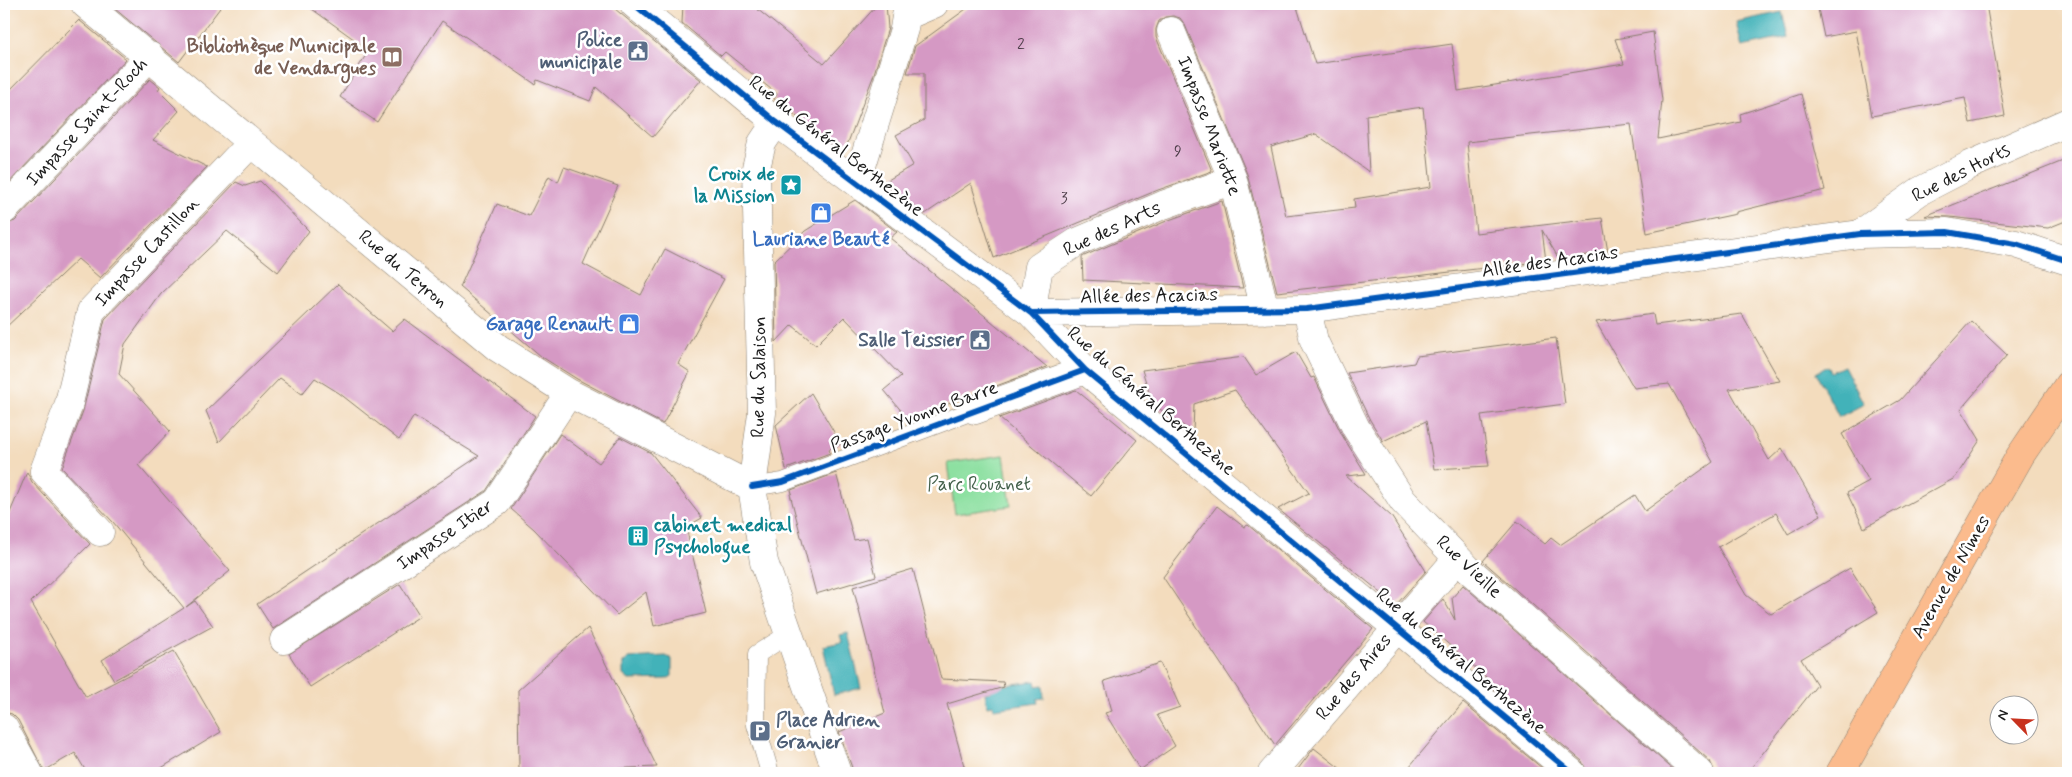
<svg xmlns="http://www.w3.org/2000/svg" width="2072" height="777" viewBox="0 0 2072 777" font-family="Mynerve,sans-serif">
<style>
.green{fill:#8de0a1;stroke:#547e5e}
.water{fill:#42b2b9;stroke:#2f676a}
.building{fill:#d599c4;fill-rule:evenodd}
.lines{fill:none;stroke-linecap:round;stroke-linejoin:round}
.lane-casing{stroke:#887c6c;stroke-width:19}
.street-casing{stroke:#887c6c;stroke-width:29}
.primary-casing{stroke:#887c6c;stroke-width:29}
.lane{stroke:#fff;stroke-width:18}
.street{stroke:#fff;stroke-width:28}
.primary{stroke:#fbbb8d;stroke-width:28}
.cycleway-casing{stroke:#fff;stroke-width:9}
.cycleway{stroke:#0057b8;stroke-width:6}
.labels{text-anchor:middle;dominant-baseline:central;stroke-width:5;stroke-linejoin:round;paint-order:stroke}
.number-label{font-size:16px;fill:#4a3b46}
.service-label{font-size:19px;font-weight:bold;fill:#4e5e75;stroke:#fff;text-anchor:end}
.education-label{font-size:19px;font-weight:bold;fill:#785e54;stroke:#fff;text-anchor:end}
.street-label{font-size:19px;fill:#1c1c1c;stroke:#fff}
.culture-label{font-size:19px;font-weight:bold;fill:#0d838f;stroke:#fff;text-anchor:end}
.shop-label{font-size:19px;font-weight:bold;fill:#366cbe;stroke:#fff}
.park-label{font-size:19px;fill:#44614b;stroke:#fff}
</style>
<rect width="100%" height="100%" fill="#fff"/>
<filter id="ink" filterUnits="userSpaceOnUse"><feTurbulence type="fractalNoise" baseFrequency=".02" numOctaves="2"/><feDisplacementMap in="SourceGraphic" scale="10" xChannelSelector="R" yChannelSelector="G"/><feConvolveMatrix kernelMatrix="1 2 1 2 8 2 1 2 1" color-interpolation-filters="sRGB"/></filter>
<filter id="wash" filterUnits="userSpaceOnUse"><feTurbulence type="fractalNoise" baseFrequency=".0096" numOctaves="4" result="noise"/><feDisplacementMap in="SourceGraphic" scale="20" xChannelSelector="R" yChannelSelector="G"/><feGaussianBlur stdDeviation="1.12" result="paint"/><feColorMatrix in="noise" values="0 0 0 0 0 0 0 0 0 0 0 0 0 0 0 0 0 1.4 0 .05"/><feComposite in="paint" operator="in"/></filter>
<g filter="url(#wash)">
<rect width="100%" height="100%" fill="#f3dcbd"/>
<path class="green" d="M1004,455L1011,506L955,514L948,463Z"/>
<path class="water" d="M1782,12L1788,37L1742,47L1736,22Z
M1828,366L1831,372L1844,366L1864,404L1839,417L1816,373Z
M848,633L861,688L834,695L823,646L842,642L840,635Z
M666,656L672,659V676L667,679L629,680L623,675V663L629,658Z
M1035,681L1036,686L1043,685L1044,698L1037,699L1038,703L994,709L993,705L987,706L985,693L991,692V687Z"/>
<g id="blocks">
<path class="building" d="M109,4H223L179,62Z
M305,4H609L701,80L653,137L596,87L590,101L537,80L535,84L442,21L377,122L340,97L369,50Z
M683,4H751L824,64L878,4H886L888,28L873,77L844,153L774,99L777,94L725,52L721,56L682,23Z
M973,4H1296L1315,64L1452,44L1458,91L1624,64L1615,39L1653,32L1662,100L1658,139L1741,122L1740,114L1801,94L1825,190L1736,212V214L1647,233L1631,124L1467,142L1476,233L1602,218L1608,252L1559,259L1542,230L1546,261L1277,292L1247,174L1185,25L1180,18L1173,16L1165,17L1159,21L1156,29V37L1212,171L1158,190L994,258L971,183L925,214L883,183L913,165L896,135L924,120V73H907L915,46ZM1423,107L1431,187L1354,199L1355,208L1286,216L1271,147L1316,134L1369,172L1366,115Z
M1817,4H1986L2005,116L1970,123L1965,98L1872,116L1856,31L1824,37Z
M79,20L126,59L4,188V96Z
M150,79L160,87L158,90L179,111L153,140L207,167L100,278L78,259L4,329V225L15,221Z
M2068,159V220L2048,228L1950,217L1925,216Z
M564,167L618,186L583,264L641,295L665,249L724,279L678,364L690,372L663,424L577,379L542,357L460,287L497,204L529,216L549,176L558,182Z
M260,181L309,231L278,272L227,231L161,294L125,344L119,374L170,431L138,465L230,571L186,607L195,601L213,626L114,680L102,660L184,608L113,522L62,468L83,411L105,319L236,182L245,186Z
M855,200L897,232L890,238L1047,367L908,419L884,390L901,376L844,317L816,345L792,325L776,342L774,261L805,231Z
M1222,201L1243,288L1083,280L1082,257L1084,256L1169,220Z
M338,284L392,331L405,319L535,416L486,491L273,629L257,604L479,456L414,416L399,440L339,393L315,378L302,394L280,378L219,442L206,411Z
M1653,314L1655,325L1742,314L1780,381L1729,389L1769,460L1782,448L1821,515L1788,534L1776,513L1718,547L1746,595L1771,614L1850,568L1878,612L1801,659L1817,685L1747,773H1715L1710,761L1483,561L1517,521L1545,544L1551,538L1560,545L1635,495L1645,511L1713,462L1669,384L1634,388L1596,322Z
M1971,321L2007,355L1961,409L1980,440L1955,478L1864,528L1847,493L1869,481L1842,434L1900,400Z
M1556,338L1565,404L1481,415L1489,466L1434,469L1426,421L1383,441L1370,420L1347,373L1414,363L1417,356Z
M1296,352L1311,378L1314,377L1342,435L1366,474L1346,476L1391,516L1426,571L1396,605L1278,509L1309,493L1235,390L1194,404L1193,433L1153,404L1142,370L1244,357L1256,375Z
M1076,390L1137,440L1091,496L999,418Z
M811,393L841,444L829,449L830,453L786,469L776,425Z
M560,434L599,463L620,437L651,453L702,518L686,527L706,613L654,626L646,592L617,615L534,529L511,509Z
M27,472L32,482L90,544L31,602L86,697L174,651L221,732L153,773H87L75,753L44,771L18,720L12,714L4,712V527Z
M836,473L854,540L867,538L876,576L816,594L790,494L792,493L791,490Z
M1217,506L1244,527L1248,525L1373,629L1275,745L1163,577Z
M913,569L941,679L1003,682L1004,687L947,704L966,773H854L839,732L885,713L853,587Z
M400,584L420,616L310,687L289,654Z
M1463,585L1677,773H1587L1582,761L1484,680L1486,677L1423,622L1443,599L1455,620L1452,598Z
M588,628L657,767L519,772L518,690Z
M1160,663L1180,707L1157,715L1175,746L1140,770L1105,713L1112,711L1104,681Z
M1463,703L1548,773H1404Z
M1314,748L1346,773H1295Z"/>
</g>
</g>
<g filter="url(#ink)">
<use href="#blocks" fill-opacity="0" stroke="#887c6c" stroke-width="1"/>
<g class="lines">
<g class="lane-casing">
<path id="lane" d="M752,487L783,482L975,410
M770,773L756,725L757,654L789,634"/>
</g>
<g class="street-casing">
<path id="street" d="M85,4L498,348L569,393L752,487
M634,4L776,122L1031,313L1085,370L1572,773
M906,16L934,4
M1171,31L1233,180L1265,310
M776,122L762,143L756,168L762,413L752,487L764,562L837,773
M857,182L904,29L908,4
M4,210L150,56
M1860,234L1920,191L1970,165L2068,122
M1307,309L1314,341L1356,428L1403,501L1468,569L1700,773
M1031,313L1307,309L1860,234L1947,232L2016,244L2068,261
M1031,313L1039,267L1077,242L1163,205L1233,180
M975,410L1085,370
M100,532L44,471L68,407L91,311L251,143
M284,640L497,502L569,393
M4,728L29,773
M1272,773L1457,559"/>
</g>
<g class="primary-casing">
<path id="primary" d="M1840,773L2020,456L2068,385"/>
</g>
<use href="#lane" class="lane"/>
<use href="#street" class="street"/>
<use href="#primary" class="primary"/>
<g class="cycleway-casing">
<path id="cycleway" d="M634,4L776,122L1031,313L1085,370L1572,773
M1031,313L1307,309L1860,234L1947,232L2016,244L2068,261
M752,487L783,482L1085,370"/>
</g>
<use href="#cycleway" class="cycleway"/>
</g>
</g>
<defs>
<g id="civic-square" transform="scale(1.125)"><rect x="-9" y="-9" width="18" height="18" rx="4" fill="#5c6f8a" stroke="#fff"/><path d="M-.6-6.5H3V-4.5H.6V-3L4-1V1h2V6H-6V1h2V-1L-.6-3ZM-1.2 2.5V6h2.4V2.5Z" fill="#fff"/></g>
<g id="library-square" transform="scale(1.125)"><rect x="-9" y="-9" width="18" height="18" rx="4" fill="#8d6e63" stroke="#fff"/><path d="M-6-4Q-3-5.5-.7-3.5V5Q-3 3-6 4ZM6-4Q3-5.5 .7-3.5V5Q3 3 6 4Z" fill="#fff"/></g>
<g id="sight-square" transform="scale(1.125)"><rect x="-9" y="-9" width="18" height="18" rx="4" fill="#0f9aa8" stroke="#fff"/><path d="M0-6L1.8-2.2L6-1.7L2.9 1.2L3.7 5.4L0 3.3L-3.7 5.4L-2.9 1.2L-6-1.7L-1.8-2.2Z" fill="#fff"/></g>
<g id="shop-square" transform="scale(1.125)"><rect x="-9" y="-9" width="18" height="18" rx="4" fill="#3f7fe0" stroke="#fff"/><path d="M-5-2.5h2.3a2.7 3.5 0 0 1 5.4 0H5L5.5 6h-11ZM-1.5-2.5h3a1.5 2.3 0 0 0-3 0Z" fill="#fff"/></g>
<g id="building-square" transform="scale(1.125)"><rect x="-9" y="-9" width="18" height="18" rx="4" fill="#0f9aa8" stroke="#fff"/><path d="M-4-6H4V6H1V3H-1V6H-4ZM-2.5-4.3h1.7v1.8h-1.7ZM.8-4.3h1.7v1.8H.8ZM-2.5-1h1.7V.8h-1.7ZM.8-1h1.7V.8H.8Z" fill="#fff"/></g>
<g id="parking-square" transform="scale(1.125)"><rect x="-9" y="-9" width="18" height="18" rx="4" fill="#5c6f8a" stroke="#fff"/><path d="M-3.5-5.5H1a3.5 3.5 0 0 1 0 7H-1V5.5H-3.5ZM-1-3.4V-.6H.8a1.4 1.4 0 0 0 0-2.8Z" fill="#fff"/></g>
</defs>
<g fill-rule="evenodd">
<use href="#civic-square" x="638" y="51"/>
<use href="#library-square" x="392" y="57"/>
<use href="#sight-square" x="791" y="185"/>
<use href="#shop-square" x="821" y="213"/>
<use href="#shop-square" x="629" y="324"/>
<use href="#civic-square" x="980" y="340"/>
<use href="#building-square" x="638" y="536"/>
<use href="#parking-square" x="760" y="731"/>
</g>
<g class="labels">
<g class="number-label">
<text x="1021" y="44">2</text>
<text x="1178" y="151">9</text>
<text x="1064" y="198">3</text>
</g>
<g class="service-label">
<text x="622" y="40">Police<tspan x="622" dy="22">municipale</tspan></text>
<text x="964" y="340">Salle Teissier</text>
<text x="776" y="720" text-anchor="start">Place Adrien<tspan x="776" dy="22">Granier</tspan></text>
</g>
<g class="education-label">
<text x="376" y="46">Bibliothèque Municipale<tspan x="376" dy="22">de Vendargues</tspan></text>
</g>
<g class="street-label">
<text transform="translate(87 122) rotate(-47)">Impasse Saint-Roch</text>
<text transform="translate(1209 126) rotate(69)">Impasse Mariotte</text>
<text transform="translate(836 146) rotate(38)">Rue du Général Berthezène</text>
<text transform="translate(1961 173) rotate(-27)">Rue des Horts</text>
<text transform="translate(1112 229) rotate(-25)">Rue des Arts</text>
<text transform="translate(147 252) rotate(-47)">Impasse Castillon</text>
<text transform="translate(1550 262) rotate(-8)">Allée des Acacias</text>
<text transform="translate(403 269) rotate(40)">Rue du Teyron</text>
<text transform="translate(1149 296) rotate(-1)">Allée des Acacias</text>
<text transform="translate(759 377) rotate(-89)">Rue du Salaison</text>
<text transform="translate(1151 401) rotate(41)">Rue du Général Berthezène</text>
<text transform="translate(914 417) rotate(-20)">Passage Yvonne Barre</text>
<text transform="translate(445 535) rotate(-34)">Impasse Itier</text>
<text transform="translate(1469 567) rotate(43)">Rue Vieille</text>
<text transform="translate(1951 577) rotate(-60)">Avenue de Nîmes</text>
<text transform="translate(1461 661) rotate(40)">Rue du Général Berthezène</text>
<text transform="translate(1354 677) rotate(-50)">Rue des Aires</text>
</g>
<g class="culture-label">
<text x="775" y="174">Croix de<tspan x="775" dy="22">la Mission</tspan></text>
<text x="654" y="525" text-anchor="start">cabinet medical<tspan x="654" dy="22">Psychologue</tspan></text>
</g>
<g class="shop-label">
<text x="821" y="239">Lauriane Beauté</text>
<text x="613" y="324" text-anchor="end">Garage Renault</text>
</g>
<g class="park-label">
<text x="979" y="484">Parc Rouanet</text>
</g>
</g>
<rect width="2072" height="777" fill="none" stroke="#fff" stroke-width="20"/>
<g transform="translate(2014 720) rotate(294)"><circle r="24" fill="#ffffff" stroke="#a4a4a4"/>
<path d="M0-4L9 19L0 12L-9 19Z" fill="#c8321e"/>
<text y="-8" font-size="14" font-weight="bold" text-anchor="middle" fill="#1c1c1c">N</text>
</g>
</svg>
